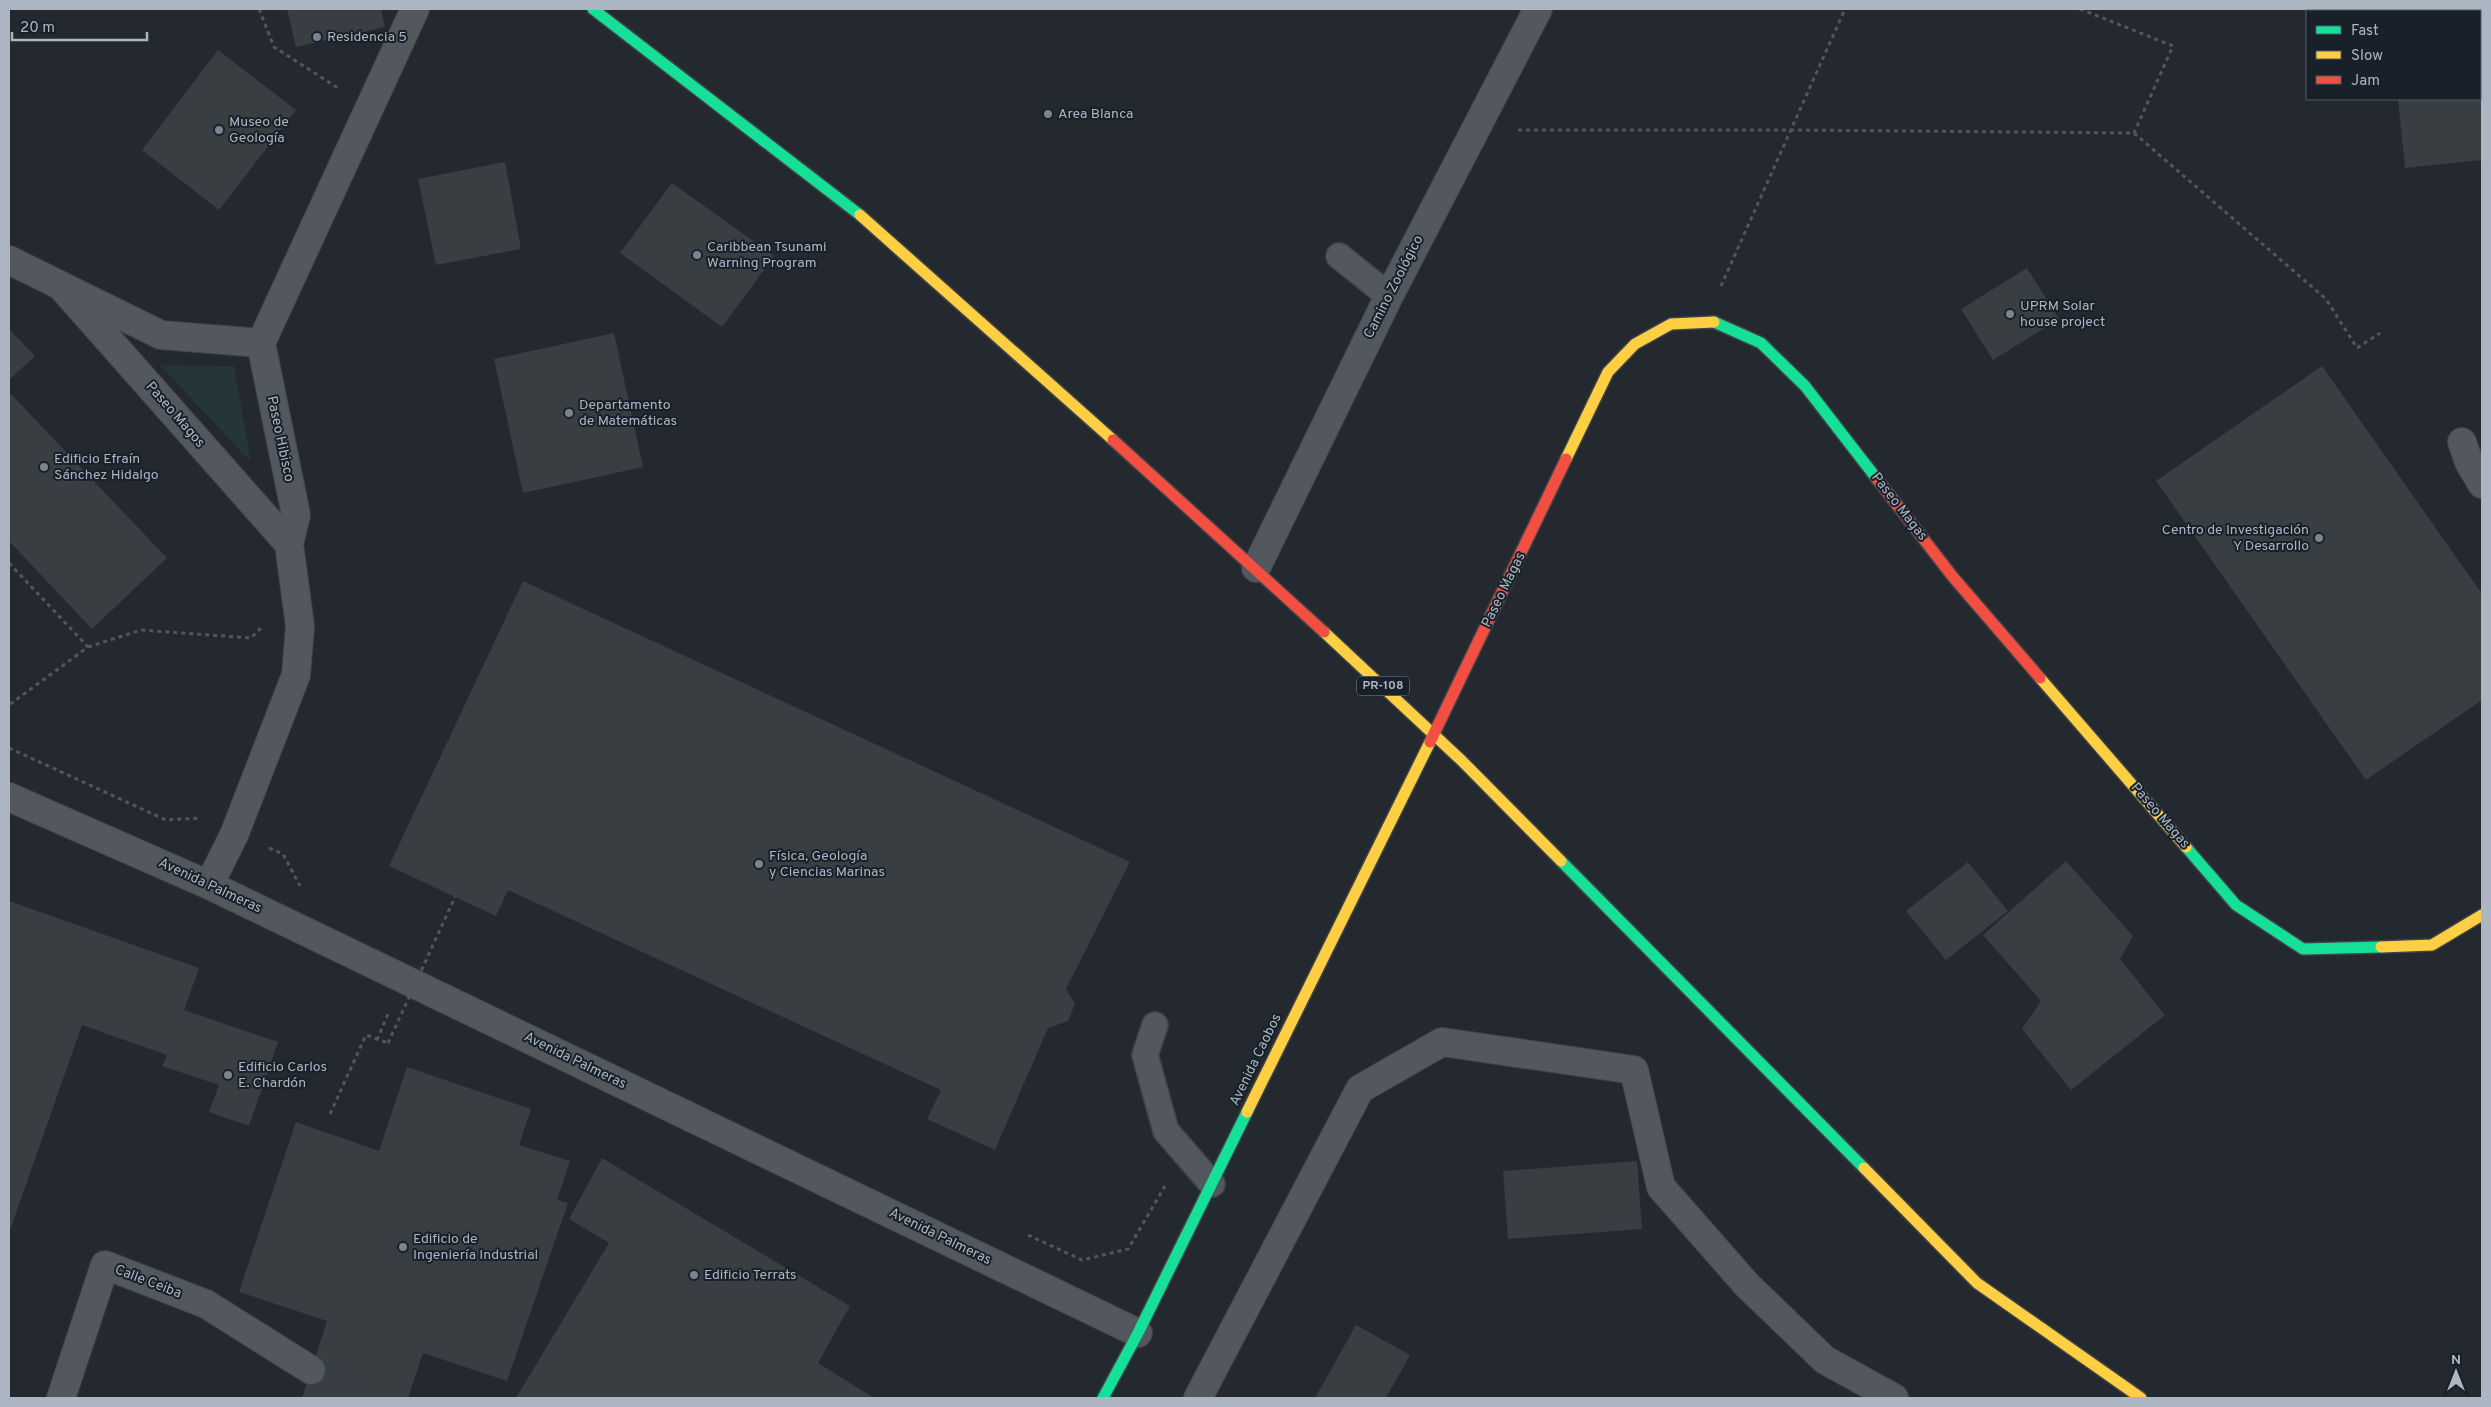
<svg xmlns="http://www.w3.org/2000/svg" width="2491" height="1407" viewBox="0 0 2491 1407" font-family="Overpass,sans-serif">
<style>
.green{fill:#243637}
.building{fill:#393e43}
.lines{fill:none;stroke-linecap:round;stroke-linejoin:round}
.street-tunnel{stroke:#383e45;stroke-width:28;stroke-dasharray:28 14;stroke-linecap:butt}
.lane-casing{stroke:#404449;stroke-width:28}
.street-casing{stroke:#404449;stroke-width:30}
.fast-casing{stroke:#404449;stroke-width:14}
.slow-casing{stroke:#404449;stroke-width:14}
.jam-casing{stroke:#404449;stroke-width:14}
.path{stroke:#51575c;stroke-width:3;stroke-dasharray:4 4;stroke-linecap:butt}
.lane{stroke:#53585e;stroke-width:25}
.street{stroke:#53585e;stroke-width:28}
.fast{stroke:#16e098;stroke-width:11}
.slow{stroke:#ffcf43;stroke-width:11}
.jam{stroke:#f24e42;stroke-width:11}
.path-bridge{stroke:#51575c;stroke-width:3;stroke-dasharray:4 4;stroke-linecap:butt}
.poi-dot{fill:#7c858f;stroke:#182029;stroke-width:2}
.labels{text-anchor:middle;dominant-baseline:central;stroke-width:4;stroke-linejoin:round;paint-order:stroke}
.shield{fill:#182029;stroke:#808995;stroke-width:1}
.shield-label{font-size:12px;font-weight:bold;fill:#acb6c3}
.poi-label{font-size:14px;fill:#acb6c3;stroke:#182029;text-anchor:start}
.street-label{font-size:14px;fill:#acb6c3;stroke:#182029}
</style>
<rect width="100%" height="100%" fill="#24292f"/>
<path class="green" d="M160,365L234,366L251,462Z"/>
<path class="building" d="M287,9H381L385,27L296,47Z
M2482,10V160L2405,168L2398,99H2480V11Z
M218,50L296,110L219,210L142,150Z
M505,162L521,249L436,265L418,179Z
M672,183L774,256L722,327L620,253Z
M2027,268L2059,319L1993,360L1961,309Z
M9,329L35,356L9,380Z
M614,333L643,467L523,493L494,359Z
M2322,366L2482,594V700L2366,780L2156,481Z
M9,392L167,558L92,629L9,541Z
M523,581L1130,862L1066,989L1075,1004L1068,1021L1048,1028L995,1150L927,1119L941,1090L508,890L496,916L389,866Z
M2066,861L2133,936L2120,959L2165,1015L2071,1090L2022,1029L2041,1001L1983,935Z
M1968,862L2008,911L1946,960L1906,911Z
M9,901L199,968L184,1010L278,1042L249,1126L209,1112L219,1085L162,1066L167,1055L82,1025L9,1233Z
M407,1067L531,1109L519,1145L570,1161L557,1200L568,1203L507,1381L423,1353L408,1398H302L327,1321L239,1292L296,1122L379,1151Z
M602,1158L850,1306L818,1363L874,1398H516L609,1243L569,1219Z
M1637,1161L1642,1229L1508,1239L1503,1171Z
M1356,1325L1410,1355L1386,1398H1315Z"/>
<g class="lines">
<path class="street-tunnel" d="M311,1370L356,1398"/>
<g class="lane-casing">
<path id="lane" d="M1339,256L1389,296
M1155,1025L1145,1055L1166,1131L1212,1184"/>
</g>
<g class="street-casing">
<path id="street" d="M9,260L161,335L261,343
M62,287L289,544
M2462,442L2469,462L2482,484
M1256,568L1389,296L1538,9
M9,797L209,885L1138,1333
M209,885L234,835L296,675L300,626L289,544L296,515L261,343L415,9
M61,1398L105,1265L206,1304L311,1370
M1198,1398L1360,1089L1442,1042L1634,1070L1661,1187L1747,1285L1825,1360L1894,1398"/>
</g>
<g class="fast-casing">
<path id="fast" d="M593,9L860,215
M1714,322L1761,343L1805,386L1877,479
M2186,847L2236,905L2303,949L2381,947
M1561,861L1864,1168
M1103,1398L1138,1333L1247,1112"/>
</g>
<g class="slow-casing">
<path id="slow" d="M860,215L1113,440
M1566,459L1608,372L1635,344L1671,324L1714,322
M1324,632L1461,760L1561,861
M2040,678L2186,847
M2381,947L2432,945L2482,915
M1247,1112L1430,742
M1864,1168L1977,1283L2141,1398"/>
</g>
<g class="jam-casing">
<path id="jam" d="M1113,440L1324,632
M1877,479L1953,577L2040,678
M1430,742L1566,459"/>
</g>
<path class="path" d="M259,9L274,47L338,88
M2080,9L2173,46L2134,133
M1518,130H1792L2134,133L2326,299L2357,348L2380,333
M1721,286L1845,9
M9,563L88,647L9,705
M88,647L141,630L251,638L261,628
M9,748L166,820L200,818
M269,848L283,854L300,886
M377,1040L388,1014
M330,1114L366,1035L388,1043
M1028,1235L1082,1260L1128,1249L1165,1186"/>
<use href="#lane" class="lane"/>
<use href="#street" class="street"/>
<use href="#fast" class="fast"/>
<use href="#slow" class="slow"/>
<use href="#jam" class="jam"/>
<path class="path-bridge" d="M388,1043L455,897"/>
</g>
<g class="poi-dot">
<circle cx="317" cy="37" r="5"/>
<circle cx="1048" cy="114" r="5"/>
<circle cx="219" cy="130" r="5"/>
<circle cx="697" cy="255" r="5"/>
<circle cx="2010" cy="314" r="5"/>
<circle cx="569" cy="413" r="5"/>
<circle cx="44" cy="467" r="5"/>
<circle cx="2319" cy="538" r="5"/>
<circle cx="759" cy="864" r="5"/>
<circle cx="228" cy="1075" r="5"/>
<circle cx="403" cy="1247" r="5"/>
<circle cx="694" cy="1275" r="5"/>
</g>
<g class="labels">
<rect class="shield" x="1357" y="676.5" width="52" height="19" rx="4"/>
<g class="shield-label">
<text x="1383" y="686">PR-108</text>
</g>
<g class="poi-label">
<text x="327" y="37">Residencia 5</text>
<text x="1058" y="114">Area Blanca</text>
<text x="229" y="122">Museo de<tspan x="229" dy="16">Geología</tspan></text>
<text x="707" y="247">Caribbean Tsunami<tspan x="707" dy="16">Warning Program</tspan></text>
<text x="2020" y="306">UPRM Solar<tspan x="2020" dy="16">house project</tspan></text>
<text x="579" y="405">Departamento<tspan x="579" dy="16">de Matemáticas</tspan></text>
<text x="54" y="459">Edificio Efraín<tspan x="54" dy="16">Sánchez Hidalgo</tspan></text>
<text x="2309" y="530" text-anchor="end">Centro de Investigación<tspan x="2309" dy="16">Y Desarrollo</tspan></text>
<text x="769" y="856">Física, Geología<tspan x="769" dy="16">y Ciencias Marinas</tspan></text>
<text x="238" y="1067">Edificio Carlos<tspan x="238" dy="16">E. Chardón</tspan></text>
<text x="413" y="1239">Edificio de<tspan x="413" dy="16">Ingeniería Industrial</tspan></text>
<text x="704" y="1275">Edificio Terrats</text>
</g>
<g class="street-label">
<text transform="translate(1394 287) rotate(-63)">Camino Zoológico</text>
<text transform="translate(175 415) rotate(49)">Paseo Magos</text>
<text transform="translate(280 439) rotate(78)">Paseo Hibisco</text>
<text transform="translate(1899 507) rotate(52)">Paseo Magas</text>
<text transform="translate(1504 590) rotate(-64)">Paseo Magas</text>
<text transform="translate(2160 816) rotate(49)">Paseo Magas</text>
<text transform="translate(210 886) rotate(25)">Avenida Palmeras</text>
<text transform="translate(1256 1060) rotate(-64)">Avenida Caobos</text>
<text transform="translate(575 1061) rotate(26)">Avenida Palmeras</text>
<text transform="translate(940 1237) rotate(26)">Avenida Palmeras</text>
<text transform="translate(148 1282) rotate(21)">Calle Ceiba</text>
</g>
</g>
<rect width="2491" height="1407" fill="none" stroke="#acb6c3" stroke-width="20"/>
<rect x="2306" y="10" width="175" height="90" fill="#182029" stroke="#535c67"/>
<rect x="2316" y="26" width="25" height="8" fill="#16e098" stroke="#535c67"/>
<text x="2351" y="35" font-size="15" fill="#acb6c3">Fast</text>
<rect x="2316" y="51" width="25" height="8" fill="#ffcf43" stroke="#535c67"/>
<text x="2351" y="60" font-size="15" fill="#acb6c3">Slow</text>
<rect x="2316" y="76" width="25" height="8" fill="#f24e42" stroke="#535c67"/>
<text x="2351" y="85" font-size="15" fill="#acb6c3">Jam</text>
<g transform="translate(2456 1372)" stroke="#182029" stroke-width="4" paint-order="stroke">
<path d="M0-4L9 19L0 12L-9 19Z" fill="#acb6c3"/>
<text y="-8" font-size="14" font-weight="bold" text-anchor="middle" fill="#acb6c3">N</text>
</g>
<path d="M12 32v8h135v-8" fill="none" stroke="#acb6c3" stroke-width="2.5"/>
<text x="20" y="32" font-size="15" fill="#acb6c3" stroke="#182029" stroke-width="4" paint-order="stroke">20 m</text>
</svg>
